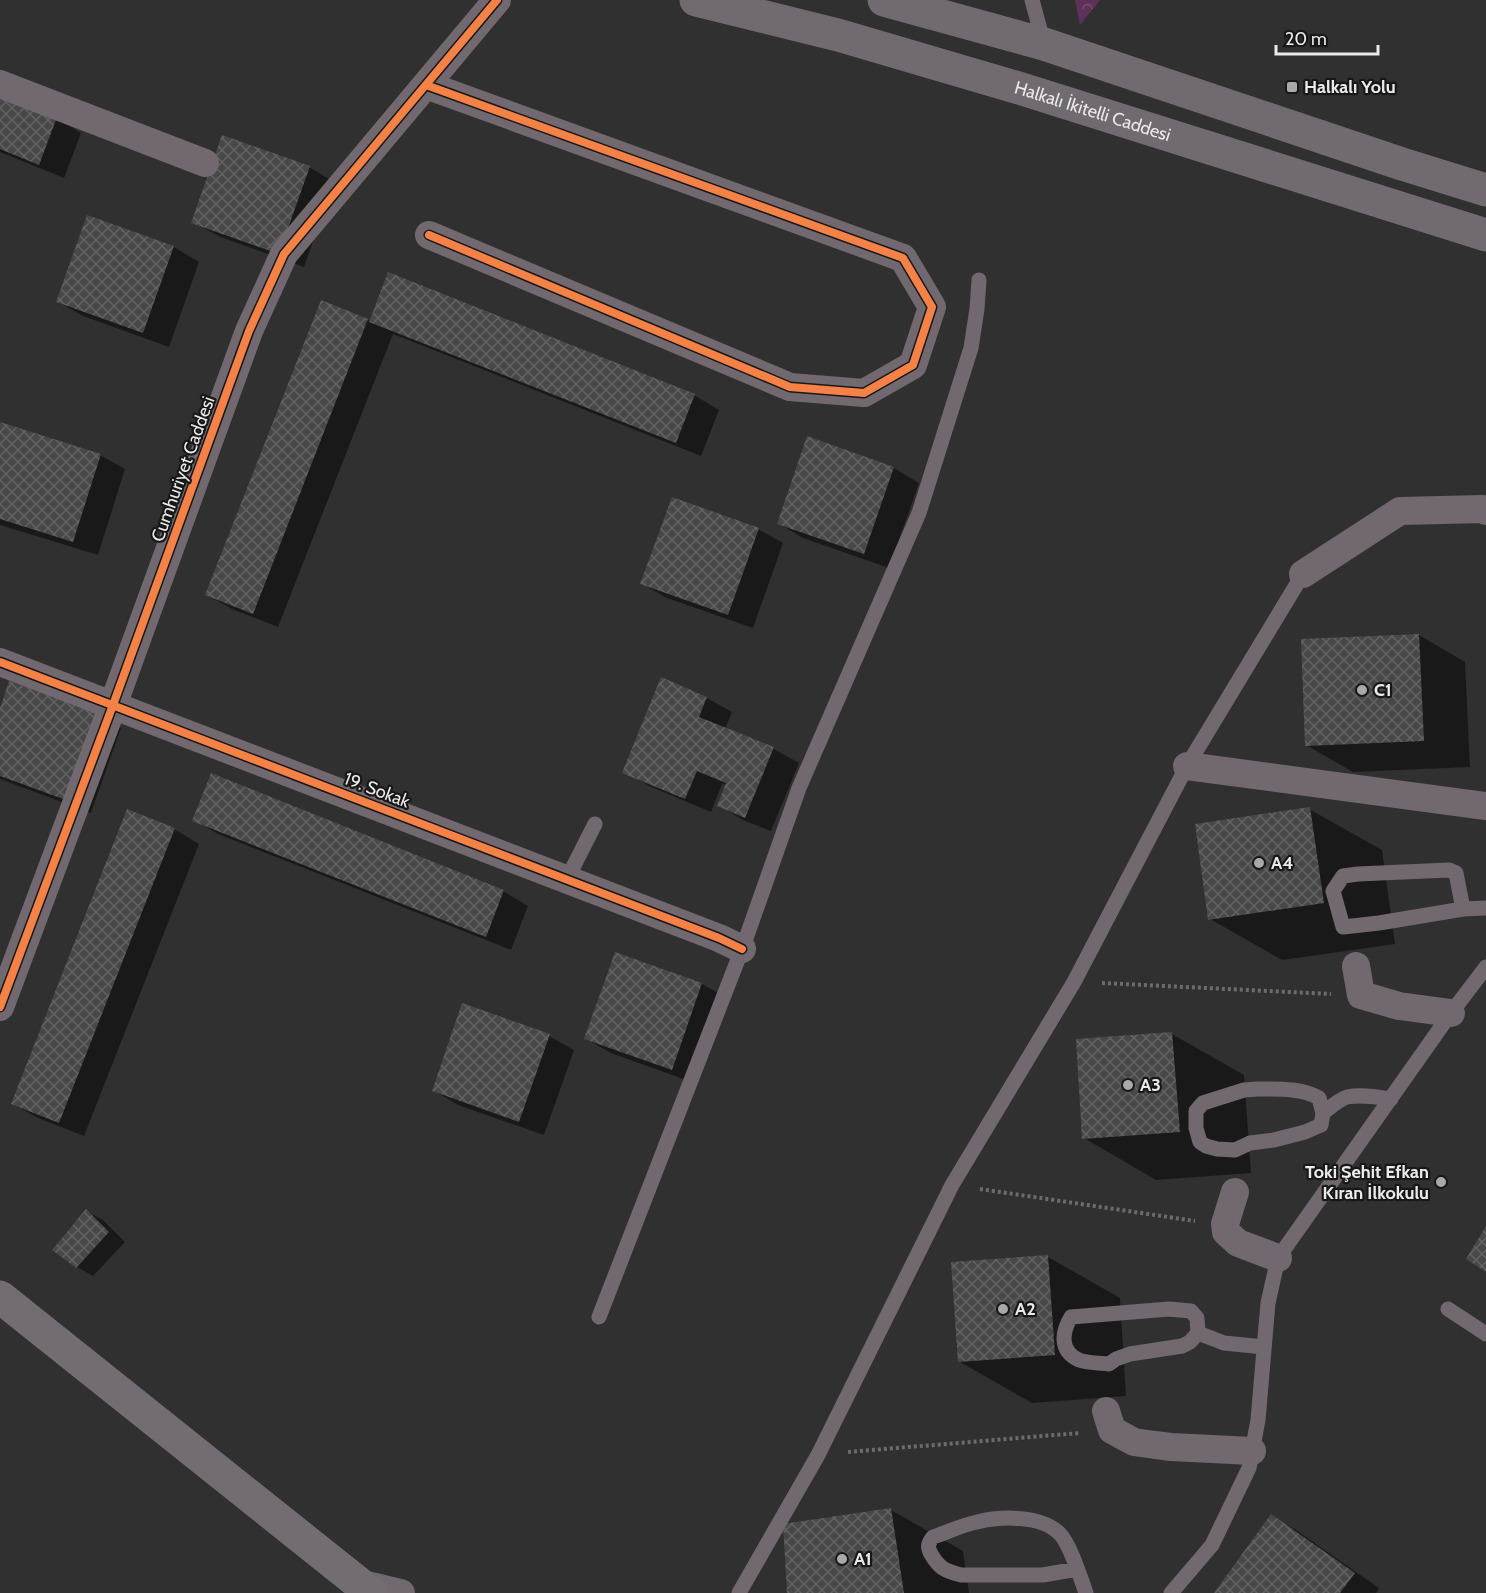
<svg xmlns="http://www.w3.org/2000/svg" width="1486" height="1593" viewBox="0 0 1486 1593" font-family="Cabin,sans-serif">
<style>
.park{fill:url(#park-crowns)}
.shadow{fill:#0007}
.building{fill:url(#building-cross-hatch)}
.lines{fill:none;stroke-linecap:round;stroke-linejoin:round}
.path{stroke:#6e6b6e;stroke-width:4;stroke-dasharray:3 3;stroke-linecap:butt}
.lane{stroke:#71696f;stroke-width:15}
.street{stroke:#71696f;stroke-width:28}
.secondary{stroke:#736c72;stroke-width:33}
.primary{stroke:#726a71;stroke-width:33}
.cycleway-casing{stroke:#191819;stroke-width:11}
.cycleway{stroke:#f48246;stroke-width:8}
.poi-dot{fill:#aaa9aa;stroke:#191819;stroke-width:2}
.labels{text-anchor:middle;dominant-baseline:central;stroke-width:4.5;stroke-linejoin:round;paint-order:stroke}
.poi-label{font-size:18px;font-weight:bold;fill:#ebeaeb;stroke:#191819;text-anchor:start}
.street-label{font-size:18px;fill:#ebeaeb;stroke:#191819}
</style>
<defs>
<pattern id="park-crowns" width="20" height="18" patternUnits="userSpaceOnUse" patternTransform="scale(1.5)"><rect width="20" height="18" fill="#5e3159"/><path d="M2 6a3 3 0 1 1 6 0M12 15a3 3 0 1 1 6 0" fill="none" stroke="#754f71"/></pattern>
<pattern id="building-cross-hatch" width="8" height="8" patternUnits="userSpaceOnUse" patternTransform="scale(1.5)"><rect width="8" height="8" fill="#494849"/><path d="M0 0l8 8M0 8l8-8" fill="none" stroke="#636363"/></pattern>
</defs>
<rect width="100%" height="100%" fill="#313031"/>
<path class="park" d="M1075,0H1100L1080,25Z"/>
<path class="shadow" d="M0,96L56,118L81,133L64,178L0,152Z
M309,167L334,182L304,267L218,236L193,222Z
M88,217L174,247L199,262L169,347L83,316L58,302Z
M367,320L694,395L719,410L701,456L393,334L278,627L232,609L207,595Z
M0,424L100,455L125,469L98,555L0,525Z
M808,438L894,468L919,483L889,568L803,538L778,523Z
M758,529L783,543L753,628L667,598L642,584Z
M1419,635L1465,662L1470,767L1353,772L1306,745Z
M707,698L732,712L725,729L774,749L799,763L771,831L743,820L718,805L726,785L722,784L711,812L649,786L624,772Z
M0,712L96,713L121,728L91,813L0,779Z
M1309,809L1382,850L1395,944L1282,960L1210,919Z
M194,820L503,891L528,906L511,950L218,834Z
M174,829L199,844L84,1136L38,1118L13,1104Z
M702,984L727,998L697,1084L611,1053L586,1039Z
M1172,1034L1244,1075L1251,1173L1156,1180L1084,1138Z
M549,1036L574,1050L544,1135L458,1105L433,1090Z
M86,1211L103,1220L125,1242L93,1276L77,1267Z
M1048,1257L1120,1298L1126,1396L1032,1403L960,1362Z
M891,1510L963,1551L969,1593H789Z
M1271,1516L1296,1530L1379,1588L1376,1593H1216Z"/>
<path class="building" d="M0,94L57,117L39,165L0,149Z
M222,135L310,166L279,254L191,223Z
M87,215L174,246L143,333L56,302Z
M388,272L695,394L676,443L369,322Z
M321,300L368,319L253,614L205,595Z
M0,422L101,454L73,542L0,519Z
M807,436L894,467L864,554L777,524Z
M672,497L759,528L728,615L640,584Z
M1419,634L1424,741L1305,746L1301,639Z
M661,677L707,697L699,717L774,747L745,818L717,806L726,783L697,771L685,799L622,773Z
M9,681L97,712L66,800L0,776V708Z
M211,773L504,890L486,937L192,821Z
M1310,807L1324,903L1208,920L1195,824Z
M127,809L175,828L59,1123L11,1104Z
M615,952L702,983L672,1070L584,1039Z
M462,1003L550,1034L519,1122L432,1091Z
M1172,1032L1180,1132L1082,1139L1076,1039Z
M86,1209L109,1232L76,1268L52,1250Z
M1486,1226V1272L1466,1259Z
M1048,1255L1055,1355L958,1362L951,1262Z
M891,1508L904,1593H787L783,1524Z
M1271,1514L1355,1573L1340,1593H1214Z"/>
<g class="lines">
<path class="path" d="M1102,983L1331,994
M980,1189L1195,1221
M848,1452L1080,1433"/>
<path class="lane" d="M1032,0L1044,44
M567,879L595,824
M1463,909L1456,873L1449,870L1358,874L1343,876L1333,891L1343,927L1379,923L1463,909L1486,908
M1258,1089C1278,1089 1302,1088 1319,1098L1323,1113L1321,1125L1305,1132L1274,1140L1250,1143L1235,1150L1217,1149L1206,1146L1200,1142L1196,1128V1111L1203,1103L1244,1090Z
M1323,1113C1331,1107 1338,1100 1347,1097C1361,1094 1377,1097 1391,1099
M1169,1309L1191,1311L1197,1318L1198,1333L1190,1342L1182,1346L1130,1354L1116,1359L1109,1364C1099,1363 1088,1363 1079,1360C1059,1351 1062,1332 1071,1317Z
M1448,1309L1486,1334
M599,1317L744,944L799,788L919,513L971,348L977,309L979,280
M1198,1333L1224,1343L1264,1347
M1077,1569L1043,1575H961C945,1571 939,1568 931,1554C927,1547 928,1543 933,1537C948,1532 962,1525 977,1522C1001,1516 1042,1515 1060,1534C1070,1544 1081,1579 1086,1593
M739,1593L818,1455L952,1185L1074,982L1187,766L1303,574
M1171,1593L1212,1545L1249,1468L1258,1420L1268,1303L1278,1258L1451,1013L1486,967"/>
<path class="street" d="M0,84L205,163
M426,85L903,258L932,307L913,365L864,393L790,387L429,235
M1303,574L1400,511L1483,509L1486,511
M0,662L719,938L742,949
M1187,766L1486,806
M1356,966L1361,995L1399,1006L1451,1013
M0,1007L113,705L249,331L284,254L497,0
M1235,1192L1225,1224L1226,1232L1238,1243L1278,1258
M1106,1411L1112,1430L1134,1442L1148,1444L1171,1447L1252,1451
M359,1583L401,1593"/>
<path class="secondary" d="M0,1297L371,1593"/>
<g class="primary">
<path id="s1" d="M696,0L838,35L1022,89L1486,235"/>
<path d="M884,0L1044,44L1402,164L1486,190"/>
</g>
<g class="cycleway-casing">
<path id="cycleway" d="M426,85L903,258L932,307L913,365L864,393L790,387L429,235
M0,662L719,938L742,949
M0,1007L113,705L249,331L284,254L497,0"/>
</g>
<use href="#cycleway" class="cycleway"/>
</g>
<g class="poi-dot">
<rect x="1286" y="81" width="12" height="12" rx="3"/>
<circle cx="1362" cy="690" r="6"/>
<circle cx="1259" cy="863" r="6"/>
<circle cx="1128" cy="1085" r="6"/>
<circle cx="1441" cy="1182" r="6"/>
<circle cx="1003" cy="1309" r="6"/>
<circle cx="842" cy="1559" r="6"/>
</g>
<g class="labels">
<g class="poi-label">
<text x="1304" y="87">Halkalı Yolu</text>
<text x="1374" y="690">C1</text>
<text x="1271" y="863">A4</text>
<text x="1140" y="1085">A3</text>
<text x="1429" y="1172" text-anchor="end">Toki Şehit Efkan<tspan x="1429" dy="21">Kıran İlkokulu</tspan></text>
<text x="1015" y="1309">A2</text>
<text x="854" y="1559">A1</text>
</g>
<g class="street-label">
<text stroke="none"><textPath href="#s1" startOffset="412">Halkalı İkitelli Caddesi</textPath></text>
<text transform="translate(183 469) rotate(-70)">Cumhuriyet Caddesi</text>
<text transform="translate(377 790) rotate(21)">19. Sokak</text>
</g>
</g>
<path d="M1276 45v9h102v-9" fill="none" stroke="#ebeaeb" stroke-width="3"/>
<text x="1285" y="45" font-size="18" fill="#ebeaeb" stroke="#191819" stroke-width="4.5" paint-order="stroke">20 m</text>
</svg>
